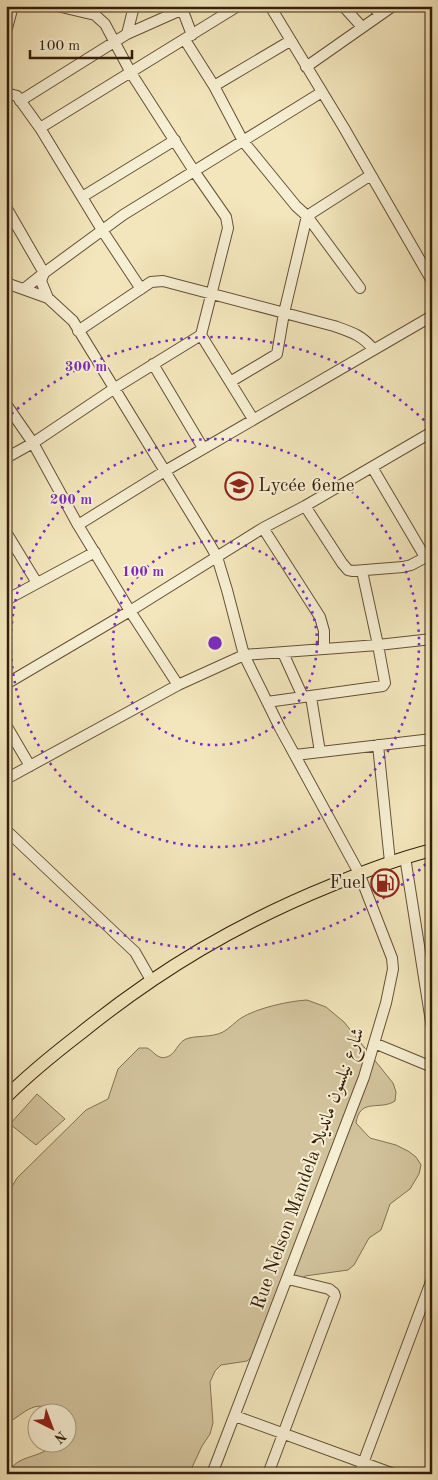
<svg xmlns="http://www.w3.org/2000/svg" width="438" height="1480" viewBox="0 0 438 1480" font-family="'Old Standard TT',Amiri,serif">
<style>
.green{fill:#d3c49e;stroke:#847254}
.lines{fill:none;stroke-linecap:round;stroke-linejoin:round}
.minor-casing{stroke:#645136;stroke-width:12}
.major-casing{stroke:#341f0a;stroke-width:14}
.minor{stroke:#f7efd3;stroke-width:10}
.major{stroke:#f3e6bc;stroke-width:12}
.ring{fill:none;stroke:#7b2cbf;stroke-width:2.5;stroke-dasharray:2.5 5}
.labels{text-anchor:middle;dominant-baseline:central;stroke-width:4;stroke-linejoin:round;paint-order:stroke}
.poi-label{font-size:19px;fill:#341f0a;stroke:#f7efd3;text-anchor:start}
.street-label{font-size:19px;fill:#341f0a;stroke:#f7efd3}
.centre{fill:#7b2cbf;stroke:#f7efd3;stroke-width:2.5}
.ring-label{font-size:15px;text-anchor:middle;font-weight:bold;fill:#7b2cbf;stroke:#f7efd3;stroke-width:4;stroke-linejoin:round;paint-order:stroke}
</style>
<rect width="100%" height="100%" fill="#f3e6bc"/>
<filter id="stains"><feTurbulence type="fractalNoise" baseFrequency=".004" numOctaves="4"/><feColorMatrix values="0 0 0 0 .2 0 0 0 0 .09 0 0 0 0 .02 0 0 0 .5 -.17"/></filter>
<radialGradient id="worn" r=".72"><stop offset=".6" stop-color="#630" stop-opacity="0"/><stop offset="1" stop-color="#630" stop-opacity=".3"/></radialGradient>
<path class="green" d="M307,1000L326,1007L344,1022L393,1083L396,1092L395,1101C380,1111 360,1097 356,1123L370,1138L396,1145L408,1151L416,1157L421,1165L419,1174L410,1189L390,1204L381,1230L369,1238L354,1265L348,1270L305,1276L283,1291L256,1353L247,1361L221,1365L215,1371L210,1382L213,1423L210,1434L202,1446L189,1474H8C14,1458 32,1458 45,1451C48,1449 51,1445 54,1443L68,1442V1412H52C37,1396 20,1417 6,1424V1211C7,1197 10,1189 17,1178L86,1110L108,1099L118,1069L139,1048C140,1048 146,1048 147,1048C154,1051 157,1060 167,1057C176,1054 177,1043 186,1039C196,1035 211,1038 223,1032C230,1028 235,1022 241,1018C257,1008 289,1001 307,1000Z
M37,1094L65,1119L36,1145L10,1124Z"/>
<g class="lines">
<g class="minor-casing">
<path id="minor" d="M181,6L192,35
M270,6L344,128L432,281
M343,6L362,27
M373,6L380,15
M6,32L13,6
M127,34L181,10
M185,40L214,86L243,141L296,206L307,216L360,288
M306,67L393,6
M214,86L290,41
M6,93L17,96L40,128L102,230L141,289
M20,101L127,34L134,6
M40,128L238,6
M82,197L175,140
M6,207L44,273L24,289
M6,283L48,298L73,321L209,543L217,557L227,590L244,655L280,728L359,873L392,958L393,969L386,1003L364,1077L212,1474
M48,298L41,281L44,273L123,215L322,92
M78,331L151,282L163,281L334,326C351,332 362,335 373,349
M201,335L253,419
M153,364L203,448
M230,382L277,354L284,313L307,216L371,175
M6,404L33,443L78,525L130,611L263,528L305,506L432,432
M6,458L33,443L115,388L201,335L228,228L226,217L194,171L131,73L105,24L95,15L57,6
M372,467L425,557
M305,506L342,563L348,570L353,571L403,567L411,565L432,554
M78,525L165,471L432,316
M263,528L320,617L324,631V649
M6,532L37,583
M6,600L95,552
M283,653L303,697
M6,684L130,611L178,685
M311,697L320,752
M267,702L383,686L385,683L378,645L362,571
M6,725L30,766
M378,745L390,862
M295,755L432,739
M6,779L178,685L244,655L378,645L432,639
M6,830L135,952L151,980
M405,857L432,1028
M374,1043L432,1067
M235,1416L394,1474
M268,1474L335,1296L334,1293L329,1289L288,1279
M359,1474L432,1279"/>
</g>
<g class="major-casing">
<path id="major" d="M6,1097C29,1074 55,1053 81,1033C159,970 238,923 332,885C365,871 397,859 432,850"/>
</g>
<use href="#minor" class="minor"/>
<use href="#major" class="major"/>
</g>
<g class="ring">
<circle cx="215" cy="643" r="102"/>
<circle cx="215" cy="643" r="204"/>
<path d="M431 859A306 306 0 0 1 6 867M6 419A306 306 0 0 1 431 427"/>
</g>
<defs>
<g id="school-ring" transform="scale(1.4375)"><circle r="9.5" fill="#f7efd3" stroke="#8f2418" stroke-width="1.5"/><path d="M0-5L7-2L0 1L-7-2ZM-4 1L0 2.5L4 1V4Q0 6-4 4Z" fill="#8f2418"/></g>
<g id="fuel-ring" transform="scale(1.4375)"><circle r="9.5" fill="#f7efd3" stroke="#8f2418" stroke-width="1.5"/><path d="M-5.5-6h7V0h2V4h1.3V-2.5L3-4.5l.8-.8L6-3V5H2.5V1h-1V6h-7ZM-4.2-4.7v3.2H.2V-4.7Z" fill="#8f2418"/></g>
</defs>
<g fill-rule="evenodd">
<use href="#school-ring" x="239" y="486"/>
<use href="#fuel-ring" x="385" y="883"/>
</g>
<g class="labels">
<g class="poi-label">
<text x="258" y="486">Lycée 6eme</text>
<text x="366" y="883" text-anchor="end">Fuel</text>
</g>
<g class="street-label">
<text transform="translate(309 1169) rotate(-70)">Rue Nelson Mandela شارع نيلسون مانديلا</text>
</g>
</g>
<circle cx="215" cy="643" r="8" class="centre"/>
<g class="ring-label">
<text x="86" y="371">300 m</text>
<text x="71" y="504">200 m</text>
<text x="143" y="576">100 m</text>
</g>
<rect width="438" height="1480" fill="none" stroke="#f3e6bc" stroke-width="25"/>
<rect x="8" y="8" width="423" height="1465" fill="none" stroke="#341f0a" stroke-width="2.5"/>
<rect x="12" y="12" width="413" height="1455" fill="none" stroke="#341f0a"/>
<g transform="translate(52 1428) rotate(138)"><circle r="24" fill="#f7efd3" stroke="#a99c83"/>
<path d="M0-4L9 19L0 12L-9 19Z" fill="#8f2418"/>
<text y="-8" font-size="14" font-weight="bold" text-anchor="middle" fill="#341f0a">N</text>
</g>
<path d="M30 50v8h102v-8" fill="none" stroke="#341f0a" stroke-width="2.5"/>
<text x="38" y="50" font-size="15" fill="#341f0a" stroke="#f7efd3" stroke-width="4" paint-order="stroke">100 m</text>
<rect width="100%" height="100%" filter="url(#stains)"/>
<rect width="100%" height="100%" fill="url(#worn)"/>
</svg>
